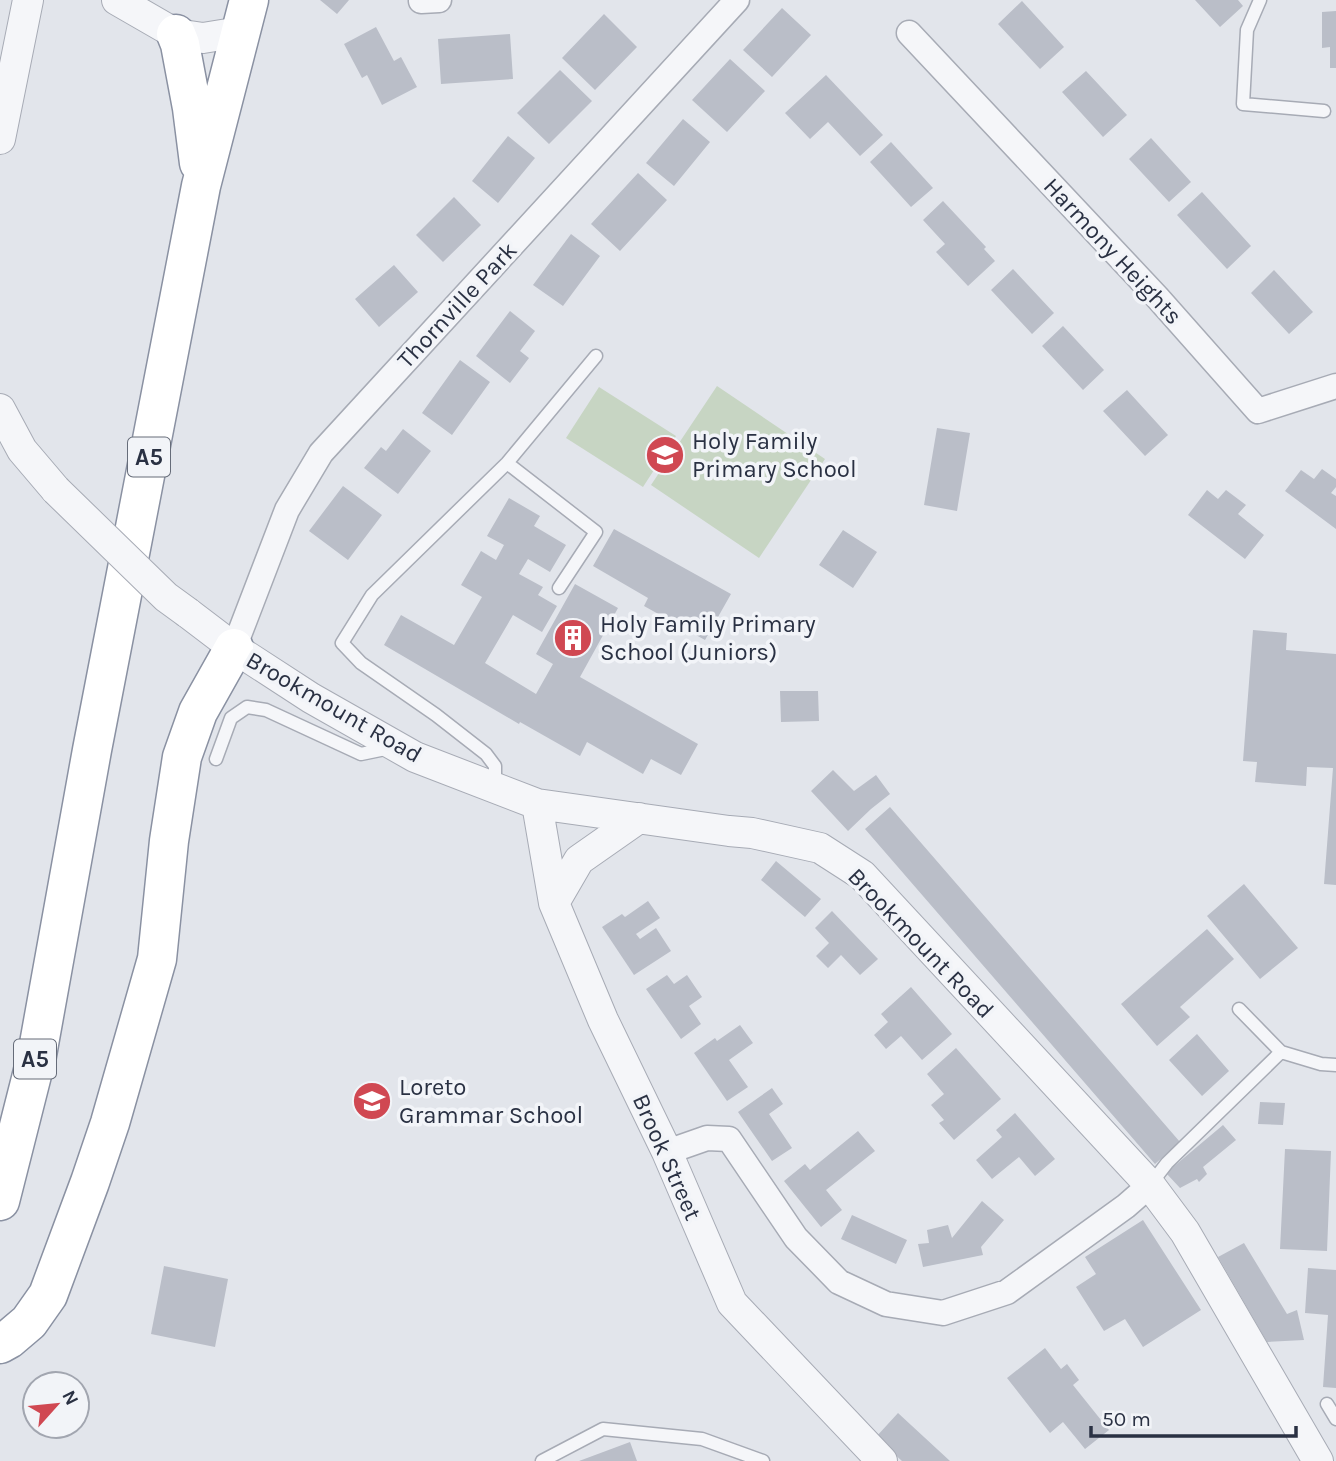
<svg xmlns="http://www.w3.org/2000/svg" width="1336" height="1461" viewBox="0 0 1336 1461" font-family="Karla,sans-serif">
<style>
.green{fill:#c7d5c3}
.building{fill:#babec8}
.lines{fill:none;stroke-linecap:round;stroke-linejoin:round}
.service-casing{stroke:#a7abb5;stroke-width:15}
.minor-casing{stroke:#a7abb5;stroke-width:27}
.tertiary-casing{stroke:#a7abb5;stroke-width:32}
.trunk-casing{stroke:#8a91a2;stroke-width:41}
.service{stroke:#f5f6f9;stroke-width:12}
.minor{stroke:#f5f6f9;stroke-width:24}
.tertiary{stroke:#f5f6f9;stroke-width:30}
.trunk{stroke:#fff;stroke-width:38}
.tertiary-bridge-casing{stroke:#a7abb5;stroke-width:32;stroke-linecap:butt}
.tertiary-bridge{stroke:#f5f6f9;stroke-width:30}
.labels{text-anchor:middle;dominant-baseline:central;stroke-width:7;stroke-linejoin:round;paint-order:stroke}
.shield{fill:#f2f4f8;stroke:#666c79;stroke-width:2}
.shield-label{font-size:23px;font-weight:bold;fill:#2a3143}
.street-label{font-size:24px;fill:#2a3143;stroke:#f2f4f8}
.poi-label{font-size:24px;fill:#2a3143;stroke:#f2f4f8;text-anchor:start}
</style>
<rect width="100%" height="100%" fill="#e2e5eb"/>
<path class="green" d="M717,386L825,459L759,558L651,485Z
M599,387L676,436L643,487L566,438Z"/>
<path class="building" d="M320,0H349L337,14Z
M1195,0H1238L1243,6L1220,27Z
M1022,1L1064,47L1040,69L998,24Z
M782,8L811,35L772,77L743,50Z
M1336,11V68H1330V47L1322,48V12Z
M604,14L637,47L595,90L562,58Z
M376,27L394,61L401,57L417,87L382,105L367,75L362,78L344,44Z
M510,34L513,79L441,84L438,39Z
M730,59L765,91L727,132L692,100Z
M560,70L592,101L549,144L517,113Z
M1086,71L1127,115L1103,137L1062,92Z
M826,75L883,135L860,156L828,122L810,139L785,113Z
M683,119L710,142L674,186L646,163Z
M508,136L535,158L498,203L472,181Z
M1151,138L1191,182L1169,202L1129,159Z
M891,142L933,188L911,207L870,162Z
M638,173L667,200L620,251L591,224Z
M1202,192L1251,246L1227,269L1177,215Z
M454,197L481,225L443,262L416,235Z
M943,201L986,247L984,249L995,261L968,286L936,252L945,244L923,220Z
M571,234L600,256L563,306L533,285Z
M394,265L418,292L379,327L355,299Z
M1013,269L1054,313L1032,334L991,290Z
M1274,270L1313,312L1289,334L1251,293Z
M510,311L535,331L520,351L529,358L510,383L476,356Z
M1063,326L1104,370L1083,390L1042,346Z
M460,360L490,382L452,435L422,413Z
M1127,390L1168,435L1145,456L1103,411Z
M937,428L970,433L957,511L924,505Z
M403,429L431,451L398,494L364,468L381,447L386,451Z
M1322,469L1336,479V487L1331,493L1336,496V529L1285,491L1301,470L1314,479Z
M343,486L382,515L348,560L309,531Z
M1207,490L1218,499L1226,490L1246,505L1238,514L1264,535L1245,559L1188,515Z
M509,498L540,516L534,526L566,545L550,572L528,559L519,574L543,587L538,595L557,606L542,632L513,615L485,663L536,694L553,664L536,654L575,584L618,608L580,677L698,744L681,775L651,759L643,774L587,742L580,756L520,722L519,724L384,645L401,615L454,645L482,597L461,585L481,551L496,560L504,545L487,536Z
M614,529L731,594L705,640L644,606L648,598L593,566Z
M843,530L877,552L853,588L819,565Z
M1253,630L1287,633L1286,650L1336,654V885L1324,884L1333,768L1307,767L1306,786L1255,782L1257,762L1243,761Z
M780,691H818L819,721L781,722Z
M833,770L854,791L876,775L890,794L871,809L848,831L811,791Z
M890,807L1180,1142L1155,1164L865,829Z
M776,861L821,899L805,917L761,880Z
M1244,884L1298,948L1260,979L1207,916Z
M648,901L660,918L636,934L640,939L656,928L671,951L634,975L602,927L622,914L625,917Z
M832,911L878,959L860,975L841,955L828,968L816,956L829,943L815,928Z
M1207,929L1234,959L1180,1007L1190,1017L1157,1046L1121,1004Z
M667,975L674,984L687,975L702,997L689,1006L701,1024L681,1039L646,989Z
M911,987L952,1034L922,1060L901,1036L886,1049L874,1035L888,1022L881,1014Z
M740,1025L753,1043L729,1060L748,1087L727,1101L694,1053L715,1038L717,1041Z
M1197,1034L1229,1071L1202,1096L1169,1060Z
M956,1048L1001,1099L954,1140L939,1123L944,1120L931,1105L944,1094L927,1074Z
M772,1088L783,1104L769,1114L792,1148L772,1161L738,1112Z
M1260,1102L1285,1103L1283,1125L1258,1124Z
M1015,1113L1055,1159L1035,1176L1019,1157L992,1179L976,1160L1002,1137L996,1130Z
M1223,1125L1236,1140L1203,1167L1207,1174L1199,1182L1197,1179L1180,1188L1166,1173Z
M858,1131L875,1151L826,1190L842,1210L821,1227L784,1181L805,1164L810,1170Z
M1285,1149L1331,1151L1327,1251L1280,1249Z
M982,1201L1004,1220L981,1247L983,1255L923,1267L918,1244L929,1243L927,1230L948,1225L952,1238Z
M852,1215L907,1240L896,1264L841,1239Z
M1143,1220L1201,1310L1143,1347L1125,1319L1104,1331L1076,1287L1096,1274L1085,1257Z
M1244,1243L1287,1314L1297,1310L1304,1340L1267,1342L1218,1257Z
M164,1266L228,1279L215,1347L151,1334Z
M1308,1268L1336,1270V1388L1323,1387L1328,1315L1305,1313Z
M1045,1348L1061,1369L1067,1364L1079,1380L1073,1385L1109,1430L1085,1449L1063,1422L1050,1433L1007,1378Z
M898,1413L950,1461H902L876,1437Z
M630,1442L637,1461H579Z"/>
<g class="lines">
<g class="service-casing">
<path id="service" d="M1260,0L1247,30L1243,104L1324,111
M507,463L596,532L559,588
M216,759L231,718L247,707L266,710L361,754L390,748
M495,788V766L486,754L436,715L361,663L342,643L372,595L507,463L596,356
M1239,1009L1281,1052L1321,1064L1336,1065
M1150,1185L1167,1163L1281,1052
M1327,1404L1336,1419
M542,1461L603,1429L702,1439L763,1461"/>
</g>
<g class="minor-casing">
<path id="minor" d="M421,1L439,0
M909,33L1157,297L1258,411L1336,386
M234,648L287,510L321,453L737,0
M667,1152L707,1138L729,1139L796,1238L839,1282L886,1304L943,1313L1007,1292L1126,1206L1150,1185"/>
</g>
<g class="tertiary-casing">
<path id="tertiary" d="M117,0L176,34L203,38L240,32
M0,139L28,0
M0,409L22,450L56,490
M188,613L234,648L311,698L415,757L537,804L729,831L752,833L820,848L862,875L1150,1185L1185,1232L1318,1461
M537,804L554,903L603,1020L667,1152L732,1303L882,1461
M554,903L579,860L639,818"/>
</g>
<g class="trunk-casing">
<path id="trunk" d="M176,34L180,44L192,108L199,163
M0,1201L37,1055L92,750L201,186L249,0
M0,1344L9,1339L29,1322L48,1295L90,1182L110,1123L157,959L169,841L182,757L198,712L234,648"/>
</g>
<use href="#service" class="service"/>
<use href="#minor" class="minor"/>
<use href="#tertiary" class="tertiary"/>
<use href="#trunk" class="trunk"/>
<g class="tertiary-bridge-casing">
<path id="tertiary-bridge" d="M56,490L166,597L188,613"/>
</g>
<use href="#tertiary-bridge" class="tertiary-bridge"/>
</g>
<defs>
<g id="school-disc" transform="scale(2.0125)"><circle r="9.5" fill="#d04852" stroke="#f2f4f8"/><path d="M0-5L7-2L0 1L-7-2ZM-4 1L0 2.5L4 1V4Q0 6-4 4Z" fill="#fff"/></g>
<g id="building-disc" transform="scale(2.0125)"><circle r="9.5" fill="#d04852" stroke="#f2f4f8"/><path d="M-4-6H4V6H1V3H-1V6H-4ZM-2.5-4.3h1.7v1.8h-1.7ZM.8-4.3h1.7v1.8H.8ZM-2.5-1h1.7V.8h-1.7ZM.8-1h1.7V.8H.8Z" fill="#fff"/></g>
</defs>
<g fill-rule="evenodd">
<use href="#school-disc" x="665" y="455"/>
<use href="#building-disc" x="573" y="638"/>
<use href="#school-disc" x="372" y="1101"/>
</g>
<g class="labels">
<g class="shield">
<rect x="128" y="437.5" width="42" height="39" rx="5"/>
<rect x="14" y="1039.5" width="42" height="39" rx="5"/>
</g>
<g class="shield-label">
<text x="149" y="457">A5</text>
<text x="35" y="1059">A5</text>
</g>
<g class="street-label">
<text transform="translate(1113 251) rotate(47)">Harmony Heights</text>
<text transform="translate(457 305) rotate(-47)">Thornville Park</text>
<text transform="translate(334 707) rotate(30)">Brookmount Road</text>
<text transform="translate(921 943) rotate(46)">Brookmount Road</text>
<text transform="translate(667 1157) rotate(66)">Brook Street</text>
</g>
<g class="poi-label">
<text x="692" y="441">Holy Family<tspan x="692" dy="28">Primary School</tspan></text>
<text x="600" y="624">Holy Family Primary<tspan x="600" dy="28">School (Juniors)</tspan></text>
<text x="399" y="1087">Loreto<tspan x="399" dy="28">Grammar School</tspan></text>
</g>
</g>
<g transform="translate(56 1405) rotate(63)"><circle r="33" fill="#f2f4f8" stroke="#a2a6b0" stroke-width="2"/>
<path d="M0-5L12 26L0 18L-12 26Z" fill="#d04852"/>
<text y="-10" font-size="19" font-weight="bold" text-anchor="middle" fill="#2a3143">N</text>
</g>
<path d="M1091 1426v10h205v-10" fill="none" stroke="#2a3143" stroke-width="3.5"/>
<text x="1102" y="1426" font-size="21" fill="#2a3143" stroke="#f2f4f8" stroke-width="5" paint-order="stroke">50 m</text>
</svg>
